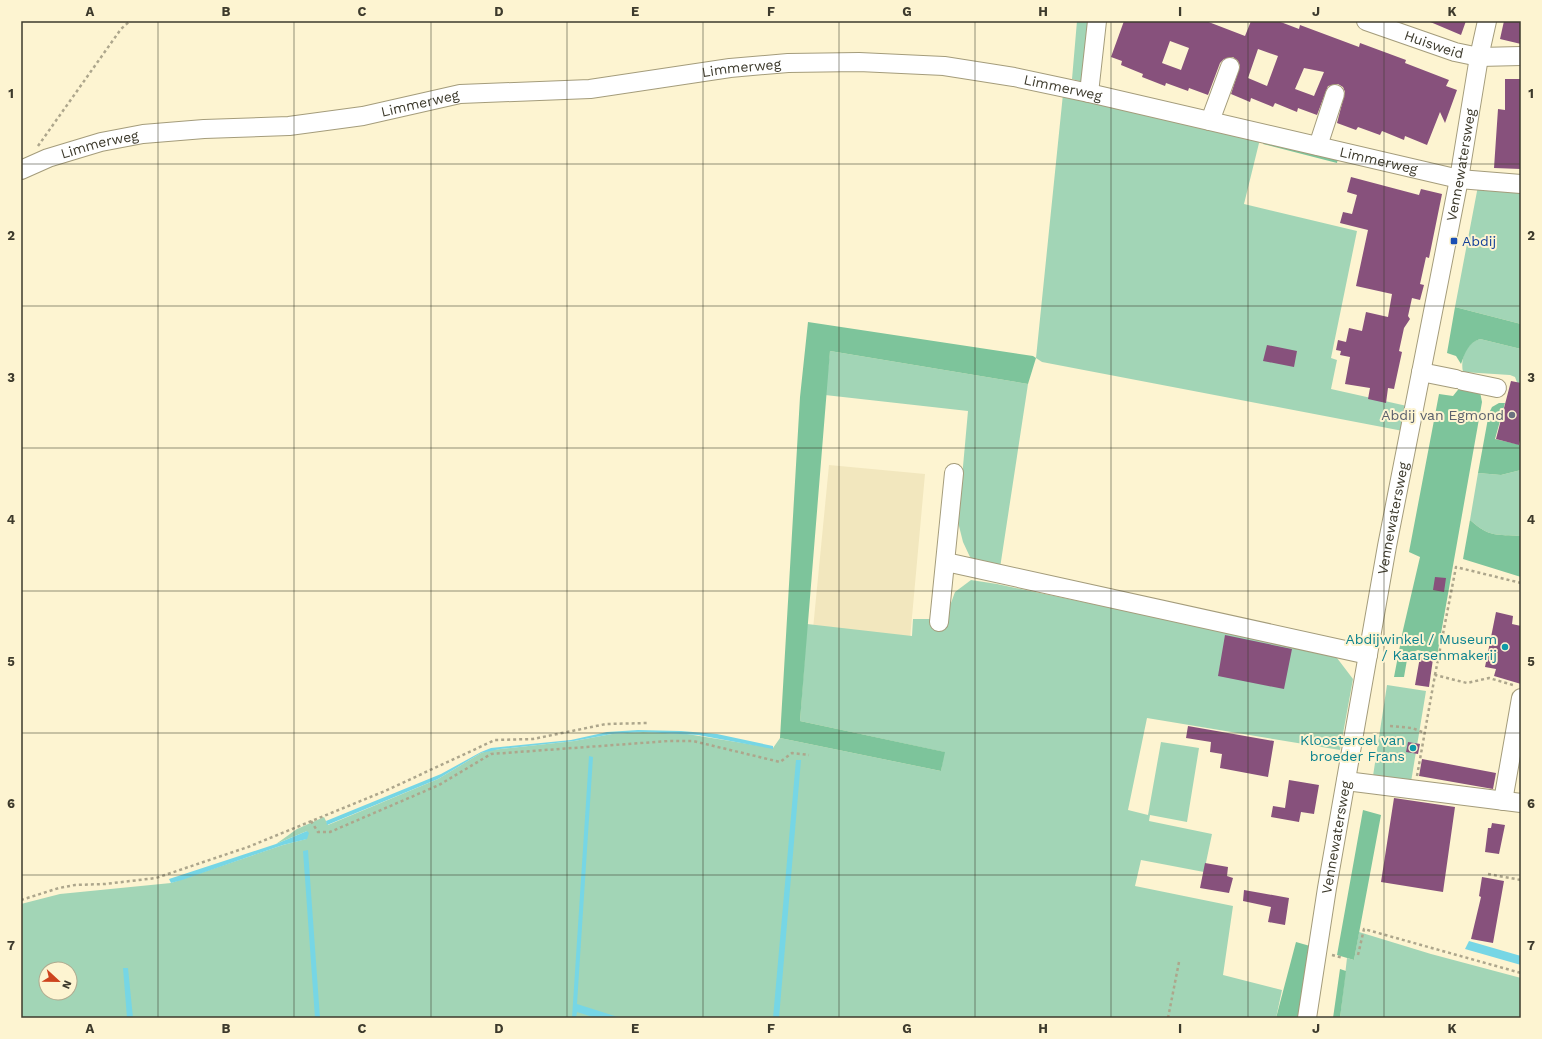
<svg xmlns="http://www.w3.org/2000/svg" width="1542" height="1039" viewBox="0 0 1542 1039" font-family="'Work Sans',sans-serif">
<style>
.built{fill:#f2e7be}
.green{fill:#a2d5b6;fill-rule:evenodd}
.forest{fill:#7dc49b}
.water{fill:#76d6e5}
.building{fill:#87517c;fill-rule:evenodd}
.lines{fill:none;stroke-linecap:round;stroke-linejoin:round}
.minor-casing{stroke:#a49c7b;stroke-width:20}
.path{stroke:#ada68c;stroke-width:2.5;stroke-dasharray:3 3;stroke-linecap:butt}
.minor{stroke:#fff;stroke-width:18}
.grid{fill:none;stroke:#3d3a2c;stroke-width:1;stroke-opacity:0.55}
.transit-dot{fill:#1a4fb4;stroke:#fdf4d1;stroke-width:1.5}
.worship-dot{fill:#6b7280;stroke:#fdf4d1;stroke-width:1.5}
.culture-dot{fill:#0f9aa8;stroke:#fdf4d1;stroke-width:1.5}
.labels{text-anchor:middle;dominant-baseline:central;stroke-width:4;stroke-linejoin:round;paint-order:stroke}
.street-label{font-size:14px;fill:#3d3a2c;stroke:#fdf4d1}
.transit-label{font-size:14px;fill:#164399;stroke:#fdf4d1;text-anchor:start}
.worship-label{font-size:14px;fill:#5b616d;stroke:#fdf4d1;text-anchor:end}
.culture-label{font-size:14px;fill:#0d838f;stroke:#fdf4d1;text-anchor:end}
.neatline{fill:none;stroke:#3d3a2c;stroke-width:1.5}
.grid-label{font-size:13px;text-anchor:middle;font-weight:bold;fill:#3d3a2c}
</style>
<rect width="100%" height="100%" fill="#fdf4d1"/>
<path class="built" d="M829,465L925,474L910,639L813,629Z"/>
<path class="green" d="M1077,21H1092L1083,82L1072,79Z
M1063,94L1260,139L1244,204L1357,231L1331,358L1337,360L1331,389L1407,406L1403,431L1042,362L1036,358Z
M1478,186L1521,189V324L1455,307Z
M1480,339L1521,349V385H1518L1515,377L1510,375L1463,372C1460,359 1466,343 1480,339Z
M830,351L1028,384L1000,568L980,566L970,557L963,542L958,522L968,411L825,395Z
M1521,470V536C1496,534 1490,538 1470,520L1478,473L1501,475Z
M971,580L997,584L1317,651L1337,658L1353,679L1340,750L1147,718L1128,810L1148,815L1161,742L1199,748L1187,822L1150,815L1149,821L1212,834L1204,872L1141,860L1135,886L1233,906L1223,975L1282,990L1276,1018H21V904L60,894L171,883L283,845L306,839L307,831L276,844L297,829L324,817L328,825L438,779L481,753L491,750L574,741L612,734L643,732L687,734L773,748L780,738L941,771L944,752L800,721L807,624L912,636L913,619H940L951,603L955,592ZM46,969H70V993H46Z
M1387,685L1426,691L1411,782L1373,776Z
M1359,932L1431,954L1521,978V1018H1340L1347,958L1354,960Z"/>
<path class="forest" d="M1265,139L1338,158L1337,163L1263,144Z
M1455,307L1521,324V349L1480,339C1468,343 1465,353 1461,364L1456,356L1447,353Z
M808,322L1033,356L1036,358L1028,384L830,351L800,721L945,752L941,771L780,738L800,397Z
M1461,386L1480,392L1482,402L1437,656L1418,650L1408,654L1404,677H1394L1403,630L1420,557L1409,552L1439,394L1453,396Z
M1499,403H1505L1495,439L1521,445V470L1501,475L1478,473L1489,413L1492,407Z
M1470,520C1490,538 1496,534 1521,536V577L1463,559Z
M1363,810L1381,815L1354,960L1337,955Z
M1296,942L1310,946L1300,1018H1276Z
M1340,969L1346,971L1340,1018H1333Z"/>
<path class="water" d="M638,730L681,731L717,734L773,746V749L698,735L643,732L612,734L574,741L500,749L481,753L438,779L327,825L326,821L441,774L481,752L491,748L571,740L607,732Z
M589,756L593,757L577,1004L621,1018H596L577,1012L576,1018H572Z
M796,760H801L779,1018H773Z
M307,831L309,833L307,839L283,845L182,880L171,883L169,879L276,844Z
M308,850L320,1018H315L303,851Z
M1469,941L1521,956V965L1465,949Z
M123,968H128L133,1018H127Z"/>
<path class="building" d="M1124,21H1206L1245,36L1251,21H1278L1299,29L1300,25L1359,47L1360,43L1406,60L1405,63L1449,80L1446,86L1457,90L1445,123L1440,112L1427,145L1405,136L1404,140L1382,131L1380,135L1358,127L1356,130L1337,123L1345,92L1343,87L1338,84L1328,86L1317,115L1298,108L1297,112L1275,103L1273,107L1251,98L1250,102L1231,94L1240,66L1238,61L1233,57L1224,59L1220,63L1208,95L1189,88L1188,91L1166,83L1165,86L1142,77L1143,74L1121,65L1122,61L1111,57ZM1170,41L1189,48L1181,70L1162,63ZM1258,49L1278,56L1267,86L1248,78ZM1304,68L1324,72L1314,96L1295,89Z
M1428,21H1466L1461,35Z
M1504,21H1521V44L1500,39Z
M1505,79H1521V169L1494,168L1498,109L1505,110Z
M1351,177L1419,195L1421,189L1442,194L1429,258L1426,257L1420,284L1424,285L1420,300L1412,298L1408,316L1410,319L1404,328L1399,351L1402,352L1394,389L1388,388L1386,403L1368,399L1370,388L1345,384L1350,357L1340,355L1341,351L1336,350L1338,340L1346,342L1349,328L1362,331L1366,312L1388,317L1392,294L1356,286L1368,230L1340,223L1343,212L1352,214L1357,195L1347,192Z
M1267,345L1297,351L1294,367L1263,361Z
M1511,381L1521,383V436L1519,445L1496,439Z
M1435,577L1446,578L1444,592L1433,590Z
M1496,612L1513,616L1512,624L1521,626V684L1494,676L1496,669L1485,667Z
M1225,635L1292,649L1284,689L1218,676Z
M1420,657L1433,659L1429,687L1415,685Z
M1188,726L1274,741L1268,777L1220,768L1222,754L1210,752L1211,742L1186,738Z
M1408,742L1420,744L1418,754L1406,752Z
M1422,759L1496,773L1493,789L1419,776Z
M1289,780L1319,785L1314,814L1301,812L1299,822L1271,817L1273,806L1285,808Z
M1394,798L1455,807L1443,892L1381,882Z
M1492,823L1505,825L1499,854L1485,852L1488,828H1491Z
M1205,863L1228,867L1227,876L1233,878L1229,893L1200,888Z
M1482,877L1504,881L1493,943L1471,939L1481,897L1479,896Z
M1244,890L1289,898L1285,925L1268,922L1271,907L1243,901Z"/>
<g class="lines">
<g class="minor-casing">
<g id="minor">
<path id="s1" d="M1366,21L1455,52L1479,57L1521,56"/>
<path d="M1089,93L1097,21"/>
<path d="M1210,121L1230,67"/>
<path d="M1318,146L1335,94"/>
<path id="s2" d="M21,170L48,158L101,142L143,134L204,129L289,126L363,116L460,94L590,89L730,68L788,63L859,62L944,66L1014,77L1089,93L1459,179L1521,184"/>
<path d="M1421,372L1456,379"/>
<path d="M1463,381L1497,388"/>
<path d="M946,562L1368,655"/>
<path d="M939,622L954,473"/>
<path d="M1346,781L1521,803"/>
<path d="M1503,801L1521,698"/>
<path id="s3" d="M1307,1018L1327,888L1387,546L1459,179L1479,57L1487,21"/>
</g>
</g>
<path class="path" d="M38,146L121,29L130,21
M1435,675L1456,567L1521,583
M1390,726L1412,728L1425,733
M1417,776L1435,675L1467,683L1489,678L1513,685
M311,821L318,832H330L439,785L491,754L669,741H693L780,762L792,753L809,755
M1488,874L1521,880
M21,900L59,888L75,885L105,884L156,878L248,847L385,791L495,740L533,739L606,724L648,723
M1332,955L1343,958
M1358,955L1364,929L1521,973
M1168,1018L1179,962"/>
<use href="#minor" class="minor"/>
</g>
<path class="grid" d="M158,21V1018M294,21V1018M431,21V1018M567,21V1018M703,21V1018M839,21V1018M975,21V1018M1111,21V1018M1248,21V1018M1384,21V1018M21,164H1521M21,306H1521M21,448H1521M21,591H1521M21,733H1521M21,875H1521"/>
<rect class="transit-dot" x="1450" y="237" width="8" height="8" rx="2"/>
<circle class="worship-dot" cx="1512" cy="415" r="4"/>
<g class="culture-dot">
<circle cx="1505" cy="647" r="4"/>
<circle cx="1413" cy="748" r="4"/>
</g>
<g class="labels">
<g class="street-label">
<text stroke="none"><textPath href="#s1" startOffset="72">Huisweid</textPath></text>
<text stroke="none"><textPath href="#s2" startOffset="731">Limmerweg</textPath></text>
<text stroke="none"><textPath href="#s2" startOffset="1055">Limmerweg</textPath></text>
<text stroke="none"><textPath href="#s2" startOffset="407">Limmerweg</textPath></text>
<text stroke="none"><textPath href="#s2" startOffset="83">Limmerweg</textPath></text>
<text stroke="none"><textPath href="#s2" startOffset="1379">Limmerweg</textPath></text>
<text stroke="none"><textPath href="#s3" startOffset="867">Vennewatersweg</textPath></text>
<text stroke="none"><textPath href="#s3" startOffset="507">Vennewatersweg</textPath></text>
<text stroke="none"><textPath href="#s3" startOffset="183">Vennewatersweg</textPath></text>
</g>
<g class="transit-label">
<text x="1462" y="241">Abdij</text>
</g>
<g class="worship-label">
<text x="1504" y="415">Abdij van Egmond</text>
</g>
<g class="culture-label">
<text x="1497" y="639">Abdijwinkel / Museum<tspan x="1497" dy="16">/ Kaarsenmakerij</tspan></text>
<text x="1405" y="740">Kloostercel van<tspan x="1405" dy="16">broeder Frans</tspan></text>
</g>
</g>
<rect width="1542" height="1039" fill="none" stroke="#fdf4d1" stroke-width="44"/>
<g transform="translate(58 981) rotate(112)"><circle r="19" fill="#fdf4d1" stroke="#b0aa8f"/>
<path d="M0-3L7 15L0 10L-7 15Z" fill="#cd441e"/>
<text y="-6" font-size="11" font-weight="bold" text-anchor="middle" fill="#3d3a2c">N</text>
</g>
<rect x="22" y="22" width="1498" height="995" class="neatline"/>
<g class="grid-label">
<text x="90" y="16">A</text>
<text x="226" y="16">B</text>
<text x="362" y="16">C</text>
<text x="499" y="16">D</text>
<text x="635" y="16">E</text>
<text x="771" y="16">F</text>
<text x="907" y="16">G</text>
<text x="1043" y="16">H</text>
<text x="1180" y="16">I</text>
<text x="1316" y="16">J</text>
<text x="1452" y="16">K</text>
<text x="11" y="98">1</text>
<text x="1531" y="98">1</text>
<text x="11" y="240">2</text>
<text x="1531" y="240">2</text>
<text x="11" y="382">3</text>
<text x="1531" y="382">3</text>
<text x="11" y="524">4</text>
<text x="1531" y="524">4</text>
<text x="11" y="666">5</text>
<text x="1531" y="666">5</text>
<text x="11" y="808">6</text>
<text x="1531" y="808">6</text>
<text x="11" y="950">7</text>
<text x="1531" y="950">7</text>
<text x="90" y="1033">A</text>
<text x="226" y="1033">B</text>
<text x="362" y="1033">C</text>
<text x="499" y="1033">D</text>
<text x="635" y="1033">E</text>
<text x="771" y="1033">F</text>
<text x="907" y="1033">G</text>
<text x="1043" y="1033">H</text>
<text x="1180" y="1033">I</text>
<text x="1316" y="1033">J</text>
<text x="1452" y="1033">K</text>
</g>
</svg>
